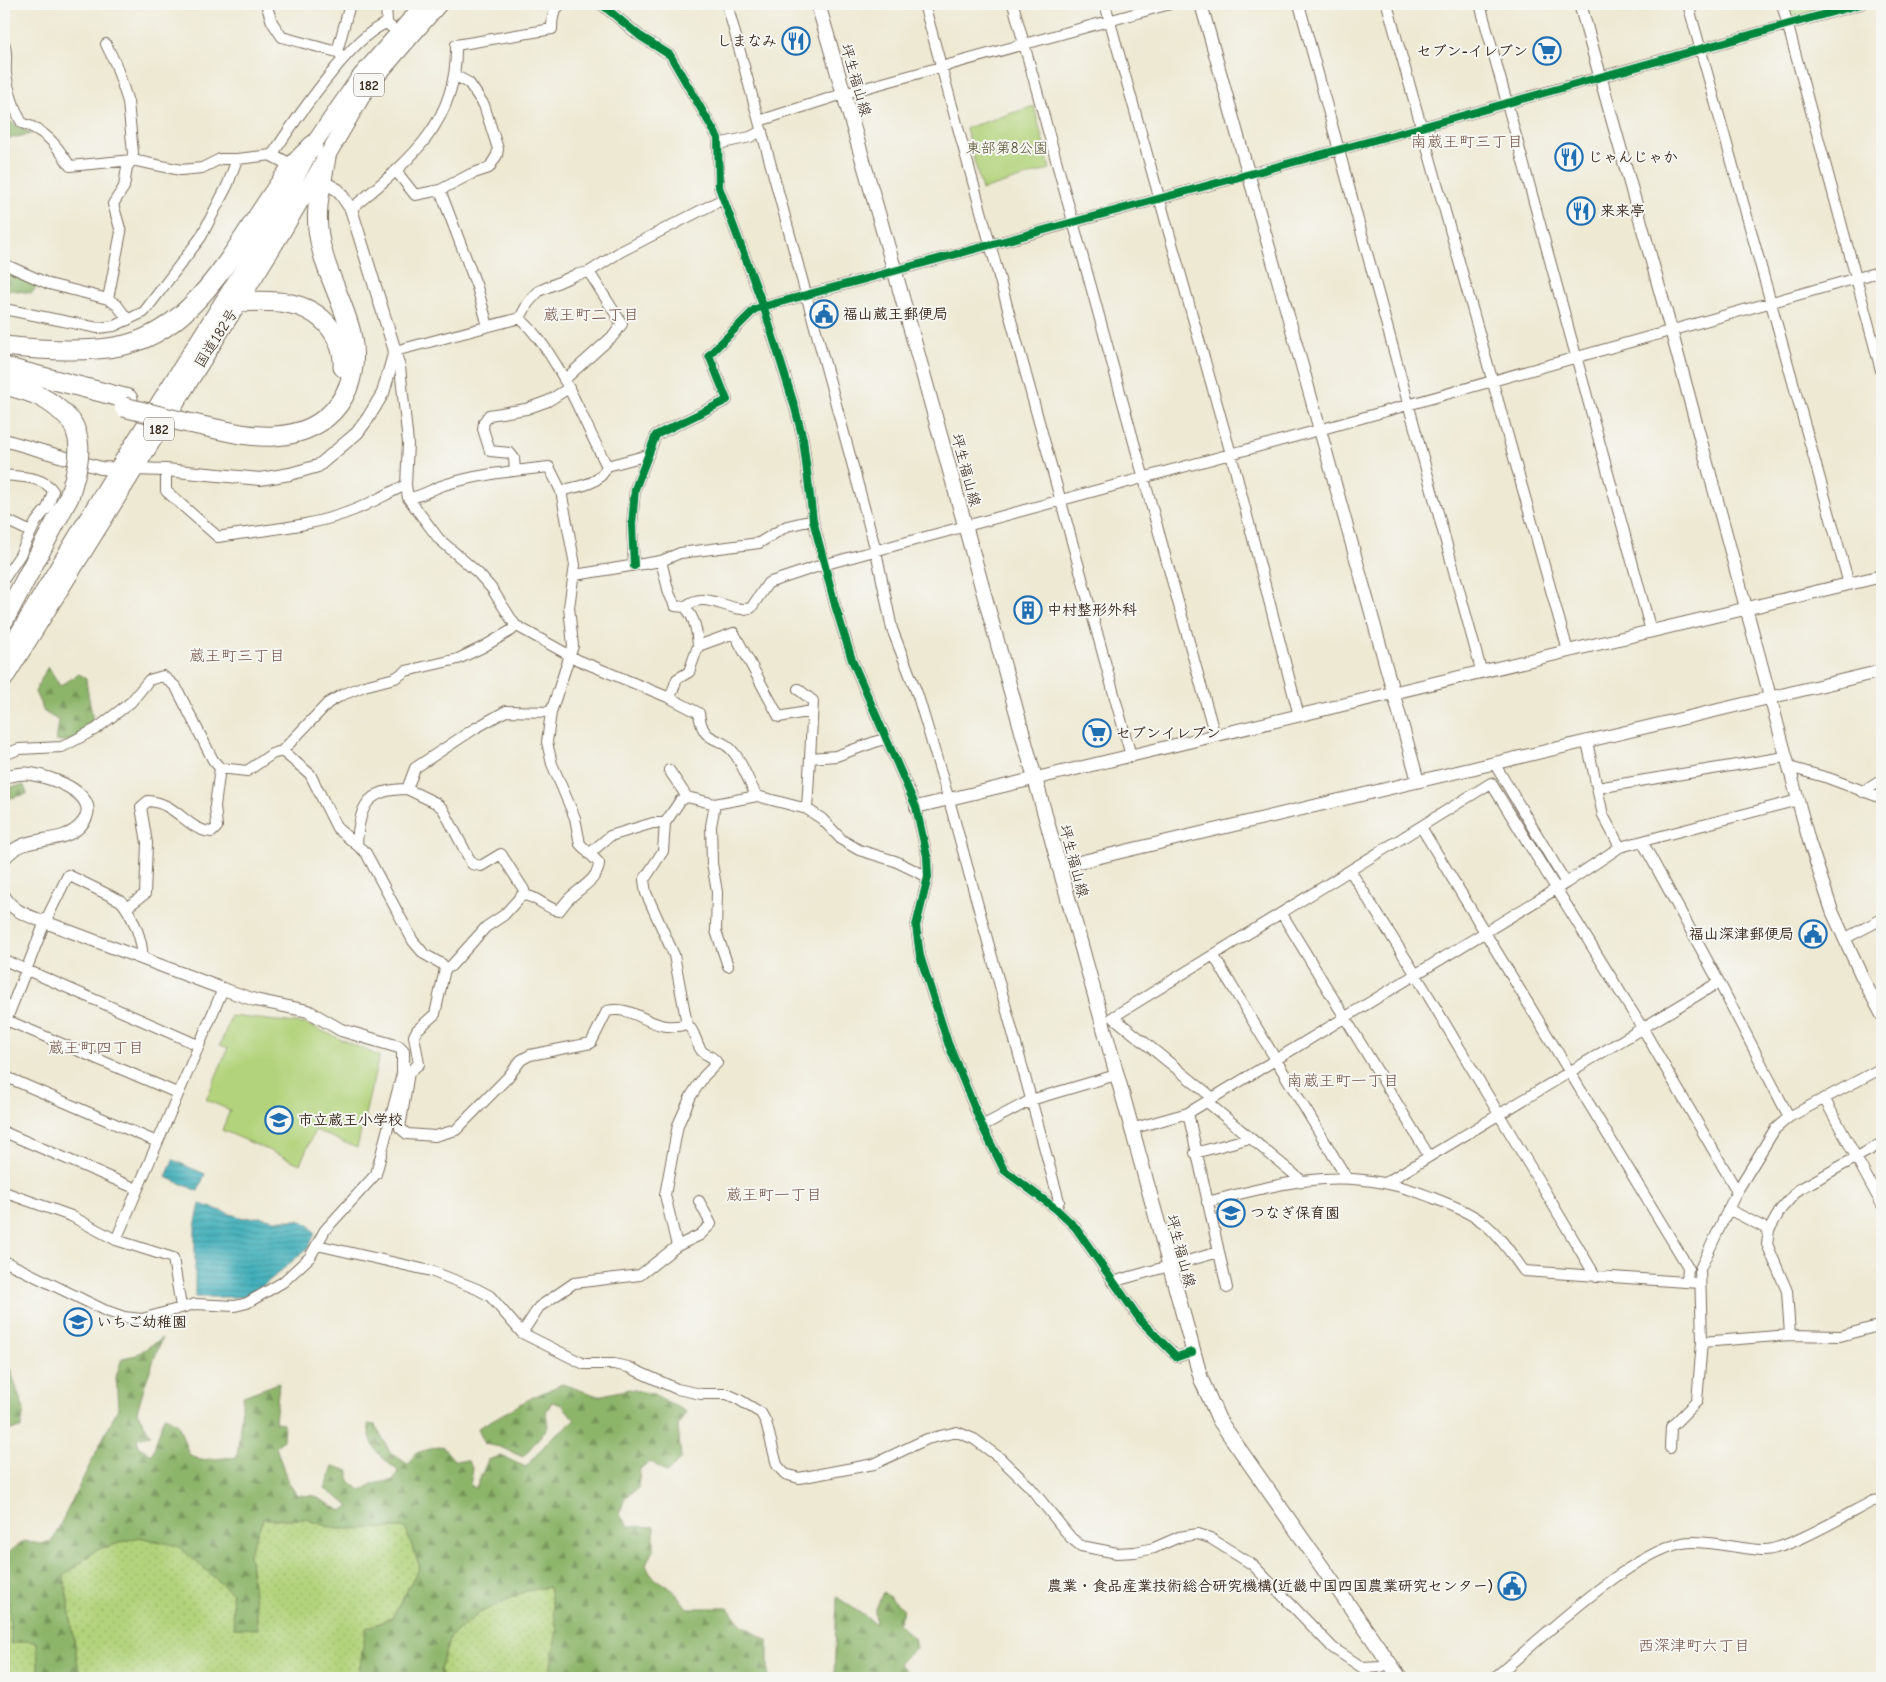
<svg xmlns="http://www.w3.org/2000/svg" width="1886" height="1682" viewBox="0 0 1886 1682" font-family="'Comic Neue','Klee One',sans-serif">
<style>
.grass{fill:url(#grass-dots);stroke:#767e4c}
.forest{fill:url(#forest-firs);stroke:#647044}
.park{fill:#b2d37b;stroke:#767e4c}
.water{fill:url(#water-rules);stroke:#3d6c6c}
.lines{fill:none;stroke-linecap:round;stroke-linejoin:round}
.minor-casing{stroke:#7a6d5d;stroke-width:12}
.tertiary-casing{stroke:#7a6d5d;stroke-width:14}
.secondary-casing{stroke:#7a6d5d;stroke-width:16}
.trunk-casing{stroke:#7a6d5d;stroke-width:18}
.motorway-casing{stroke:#7a6d5d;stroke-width:21}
.minor{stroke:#fff;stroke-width:10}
.tertiary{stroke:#fff;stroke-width:12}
.secondary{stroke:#fff;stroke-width:14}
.trunk{stroke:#fff;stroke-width:16}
.motorway{stroke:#fff;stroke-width:19}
.motorway-bridge-casing{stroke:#7a6d5d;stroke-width:21;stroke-linecap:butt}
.motorway-bridge{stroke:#fff;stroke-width:19}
.cycleway-casing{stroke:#f6f6f2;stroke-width:11}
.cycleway{stroke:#00873e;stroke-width:8}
.labels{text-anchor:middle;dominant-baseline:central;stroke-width:4;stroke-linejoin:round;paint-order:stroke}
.shield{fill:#f6f6f2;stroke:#73675e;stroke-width:1}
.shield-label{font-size:14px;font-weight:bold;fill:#3b2a1e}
.poi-label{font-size:15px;font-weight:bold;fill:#3b2a1e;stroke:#f6f6f2;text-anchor:start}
.street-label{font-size:15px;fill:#3b2a1e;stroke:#f6f6f2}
.park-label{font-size:15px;fill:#595435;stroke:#f6f6f2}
.neighbourhood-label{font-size:16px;fill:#77584c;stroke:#f6f6f2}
</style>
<defs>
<pattern id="grass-dots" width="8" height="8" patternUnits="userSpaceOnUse" patternTransform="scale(1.25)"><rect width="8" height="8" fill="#b2d37b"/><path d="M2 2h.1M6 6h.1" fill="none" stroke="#9ab56a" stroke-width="1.8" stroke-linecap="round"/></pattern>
<pattern id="forest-firs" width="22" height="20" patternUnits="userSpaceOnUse" patternTransform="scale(1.25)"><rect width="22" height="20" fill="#8db56b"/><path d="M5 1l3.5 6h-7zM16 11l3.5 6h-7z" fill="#749357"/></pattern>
<pattern id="water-rules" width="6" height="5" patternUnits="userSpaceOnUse" patternTransform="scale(1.25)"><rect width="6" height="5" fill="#3fafba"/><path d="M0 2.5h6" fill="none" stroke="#368f97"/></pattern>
</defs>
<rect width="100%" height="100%" fill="#f6f6f2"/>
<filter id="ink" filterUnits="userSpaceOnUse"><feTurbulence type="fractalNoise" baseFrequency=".02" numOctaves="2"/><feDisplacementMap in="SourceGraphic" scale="10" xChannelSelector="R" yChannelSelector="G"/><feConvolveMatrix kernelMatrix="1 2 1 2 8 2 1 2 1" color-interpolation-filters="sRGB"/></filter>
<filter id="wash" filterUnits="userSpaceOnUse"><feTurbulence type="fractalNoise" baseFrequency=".0096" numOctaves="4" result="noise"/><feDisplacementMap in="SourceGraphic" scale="20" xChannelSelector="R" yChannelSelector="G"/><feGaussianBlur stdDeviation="1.12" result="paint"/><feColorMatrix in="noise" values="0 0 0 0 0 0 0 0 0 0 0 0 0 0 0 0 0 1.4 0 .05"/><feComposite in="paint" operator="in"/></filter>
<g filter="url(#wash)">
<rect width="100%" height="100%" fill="#eee9d3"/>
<path class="grass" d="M263,1519H306L336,1529L405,1528L420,1567L392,1618L366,1629L359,1672L355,1678H80L64,1576L96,1550L139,1537L178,1546L232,1593L234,1628L258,1629L249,1553Z
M549,1587L557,1630L549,1678H443L440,1670L450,1637L480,1612L526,1591Z
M4,1603H9L25,1641L37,1642L39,1678H4Z"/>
<path class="forest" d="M4,118L31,134L7,139L9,157H4Z
M4,270L39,283L32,293L4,289Z
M48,666L60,686L79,674L86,678C87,695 93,711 93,728L71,741H56L59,721L44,712L35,692Z
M24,785L27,794L7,799L4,804V788Z
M162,1338L144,1387L137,1412L151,1435L137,1438L139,1447L152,1455L164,1416L178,1424L189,1454L200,1460L237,1457L243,1396L279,1383L275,1422L284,1423L283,1440L276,1447L288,1482L297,1495L314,1496L342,1511L350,1506L325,1489L333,1466L349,1471V1481L361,1491L372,1484L394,1480L398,1471C379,1455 371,1450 368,1424L375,1425L390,1452L409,1465L415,1453L442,1446L454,1460L468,1461L473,1469L470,1485L476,1488L488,1460L501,1456L526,1467L550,1439L575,1420L562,1405L552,1402L546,1412L548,1427L523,1457L500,1447L485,1444L478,1428L533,1397L562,1384L598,1396L629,1389L654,1394L686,1412L678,1426L681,1459L667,1473L650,1461L640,1469L638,1488L625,1498L619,1515L629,1526L654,1527V1548L646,1564C650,1579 659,1580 671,1589C677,1593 682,1602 687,1608H728L741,1624L768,1641V1678H549L557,1630L549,1587L526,1591L481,1612L450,1637L440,1670L443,1678H355L359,1672L366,1628L392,1618L420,1567L405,1528L336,1529L306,1519H263L249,1553L258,1629L234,1628L232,1593L178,1546L139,1537L96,1550L64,1576L80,1678H39L37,1642L25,1641L11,1644L9,1603H4V1556L24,1541L40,1544L52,1541L118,1408L116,1377L122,1358L136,1355Z
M4,1368L10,1369L24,1410L21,1428L4,1431Z
M883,1592L904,1609L898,1624L914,1638L916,1648L899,1663L913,1678H834L837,1597L876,1624L875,1611Z"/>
<path class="park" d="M1783,4H1854L1788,23Z
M1034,106L1050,169L982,190L966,128Z
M231,1016L306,1024L379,1056L357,1148L315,1130L300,1164L222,1130L230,1110L206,1100L228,1048L220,1045Z"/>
<path class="water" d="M173,1160L205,1174L198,1191L166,1177Z
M200,1204L243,1218L261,1217L275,1220H298L308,1224L315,1233L309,1247L257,1291L243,1297H195V1226Z"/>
</g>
<g filter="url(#ink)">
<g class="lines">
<g class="minor-casing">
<path id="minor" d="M266,4L272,22L282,37L337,52L344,57
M386,4L387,23L391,27
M601,4L640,36L670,55L718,138L719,187L764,308L795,408L803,439L813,520L835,605L852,660L916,807L927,856L928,877L916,926L920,956L948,1043L982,1126L1004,1170L1056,1209L1075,1227L1141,1321L1177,1357L1192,1352
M727,4L876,551L892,629L918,696L949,800L1059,1201L1056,1209
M924,4L1131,756
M1013,4L1215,736
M1105,4L1231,454L1299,716
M1299,4L1481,670
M1387,4L1568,651
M1480,4L1651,631
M1688,4L1849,584
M1782,4L1882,374
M4,43C8,53 5,63 6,74C8,89 14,109 22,123C46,131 56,144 70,166L132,160L181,170L202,168L220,159H237
M106,44L116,65L128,102L133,153L132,160L127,167L124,187L113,204L121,232L108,299
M337,52L350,4
M759,121L843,94L1170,4
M718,144L750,137L762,131
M396,171L415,195L440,190L471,174L489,168L497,155L498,149L484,105L469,83L454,75
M440,190L477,287L488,326
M351,209C406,163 458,125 456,45L552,29C552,19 553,10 561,4
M4,264L49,284L108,299L117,305L128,320
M4,309L98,328L114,326L144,312L201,237L228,184L237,159L272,155C294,122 353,34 387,23
M520,318C561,357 580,416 607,466L648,455
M564,380L614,335L622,324L589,272
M166,470V491L218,537C263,530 312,527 354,510C372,503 388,493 406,485
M515,471L514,458L510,453L490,451L483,429L484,422L489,415L526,409L548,401L569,388
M4,475C20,477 43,476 53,491L48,507L36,522L20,555L4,579
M561,491C580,485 599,486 607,466
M408,498C422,497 431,489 444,485C479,474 514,471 549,467L561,491L575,565L569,607L573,646L551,712L547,742L552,764L575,818L580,844L599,863C599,878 582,887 572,896C567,900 563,906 559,911C546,908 535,895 522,895L504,915L486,927L451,966L445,969
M4,519L31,532
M661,561L669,593L675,606L685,607C695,618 697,631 698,646
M634,566L632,525L635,489L656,435L727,400L709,355L755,309L1422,127L1861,4
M575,575L661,561L680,553L759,543L787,526L813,520
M685,607C705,588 729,614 751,608L768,583L819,566L1319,430L1882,271
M515,625L578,660L670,698L699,713C703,747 720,733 735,754C743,765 749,783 757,796
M798,689L813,701L810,758
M670,698L677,679L689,672L698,646L734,633L779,717L812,711
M1587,742L1603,815L1620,847
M4,755L19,749L62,747L96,729L131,702L149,680L163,676L176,687L213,760L220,768L247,771L272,754L282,751
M1494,763L1566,883L1620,847L1798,800
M1789,767L1828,778L1882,798
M669,770L687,797L715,804L757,796L807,809L822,819L842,840L859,850L895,861L928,877
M1597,788L1785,757
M407,789L436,803L443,809L472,864L481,866L501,854L524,890L525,895
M1863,792L1882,780
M715,804L711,826L712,863L717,892L716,931L728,966
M807,809L810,758L836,756L886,738
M1421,827L1688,1267L1687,1282
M1643,843L1719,982L1789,1117
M357,844C359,806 367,789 407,789L415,768L474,729L506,711L551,712
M589,854L610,836L653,823H665
M1351,872L1416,975L1596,1277
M126,908L145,894L147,843L141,807L148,801C178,803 187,831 212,832L217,827L215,806L220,768
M1282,914L1429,1156
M1844,939L1882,919
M1214,956L1346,1177
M4,960L198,1045
M4,1019L177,1093
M687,1024L674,955L646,893L644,880L663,851L665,823L680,801L687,797
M4,1026L45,922L68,875L121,901C132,914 144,942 142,959
M409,1072L400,1128L407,1134L435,1136L456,1130L508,1077L521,1060L530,1055L591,1043L607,1011C638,1004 651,1035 687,1024C695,1031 695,1041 701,1050C705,1056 713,1055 717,1063L704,1076L691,1096L678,1125L665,1195L677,1246
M4,1076L157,1142
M1213,1098L1113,1017L1491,783L1643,1029L1737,1191
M1824,1098L1882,1205
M1207,1102L1301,1180
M1188,1113L1566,883
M982,1126L1031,1100L1116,1075
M1131,1129L1188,1113L1227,1288
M4,1132L137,1189
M1195,1153L1250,1138
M1387,1182L1719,982
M4,1192L71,1216L116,1240L173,1258L181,1307
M1207,1202C1290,1181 1348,1164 1431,1197C1449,1204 1470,1212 1485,1224C1501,1237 1512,1255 1524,1271L1700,1283
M1728,1209L1769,1230
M116,1240L223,989
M317,1245L431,1271L477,1289L490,1296L522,1333L584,1364H614L628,1367L677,1389L701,1394H727L738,1399L761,1413L766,1422L777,1465L785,1474L799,1478L874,1464L927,1439L957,1432L974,1439L1000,1458L1030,1487L1071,1538L1081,1546L1117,1553L1135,1552L1154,1548L1179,1537L1198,1534L1210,1538L1253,1565L1333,1648L1363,1668L1381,1667L1389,1662
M4,1261L104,1310L124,1317L142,1319L195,1304L235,1306L247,1303L283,1282L310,1257L325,1230L376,1174L403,1070L409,1072L419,1064L414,1036L417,1030L435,1014L445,969L442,964L424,954L413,941L366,853L337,828L310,774L282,751L328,703L342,695L364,686L395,678L406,671L458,659L483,647L512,630L515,625L492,589L478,573L439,539L408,498L406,485L408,443L400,367L395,351L520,318L528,303L539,291L575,275L589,272L620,252L723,199
M1112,1282L1219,1252
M522,1333L539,1307L574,1283L640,1275L677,1246L700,1235L711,1224L699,1201
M1790,1335L1787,1291L1767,1244L1769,1230L1781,1209L1798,1190L1882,1143
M1702,1342L1790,1335L1840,1336L1882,1325
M1670,1448L1671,1427L1697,1401L1702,1342L1700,1269L1737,1191L1775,1129L1789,1117L1882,1068
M1494,1678C1540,1640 1625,1556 1682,1543C1704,1539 1739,1549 1762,1550C1784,1552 1849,1513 1873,1501L1882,1500"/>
</g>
<g class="tertiary-casing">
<path id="tertiary" d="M1201,4L1418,781
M1580,4L1671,330L1809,841L1832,911L1862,977L1882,1015
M272,155L298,169
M4,440L101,468L166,470L260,479L290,474L318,466L357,433L368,418L383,393L395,351L351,209L338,190L316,178
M4,777C12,775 23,772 31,774C51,777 108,796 80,826C59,847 25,832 4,859
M916,807L1882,576
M1058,867L1882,671
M4,896C13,912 29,916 45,922L223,989L255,1000L308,1011L341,1030L399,1047L403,1051V1070"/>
</g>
<g class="secondary-casing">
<path id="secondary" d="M818,4L895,272L1201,1379L1219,1420L1400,1678"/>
</g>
<g class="trunk-casing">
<path id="trunk" d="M4,657L118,468L268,230L313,145L359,78L424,4
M4,680L280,236L368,86L439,4"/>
</g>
<g class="motorway-casing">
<path id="motorway" d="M238,302C274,300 312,299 334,333C340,343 344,355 343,367
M4,346C40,350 89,353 125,345C205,326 245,226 292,167C298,159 306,152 313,145
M4,367L128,399
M4,385C34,392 50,398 71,421
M188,423C216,428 246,438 275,436C332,433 363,388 351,333C343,300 324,270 319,236C314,209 322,183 326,157
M4,620L69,497L76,472"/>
</g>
<use href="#minor" class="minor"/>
<use href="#tertiary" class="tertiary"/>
<use href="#secondary" class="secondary"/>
<use href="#trunk" class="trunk"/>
<use href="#motorway" class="motorway"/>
<g class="motorway-bridge-casing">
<path id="motorway-bridge" d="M124,407L188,423
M71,421C81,437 80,454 76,472"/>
</g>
<use href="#motorway-bridge" class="motorway-bridge"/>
<g class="cycleway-casing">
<path id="cycleway" d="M601,4L640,36L670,55L718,138L719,187L764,308L795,408L803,439L813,520L835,605L852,660L916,807L927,856L928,877L916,926L920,956L948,1043L982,1126L1004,1170L1056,1209L1075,1227L1141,1321L1177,1357L1192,1352
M634,566L632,525L635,489L656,435L727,400L709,355L755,309L1422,127L1861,4"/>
</g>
<use href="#cycleway" class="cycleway"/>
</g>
</g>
<defs>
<g id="restaurant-ring" transform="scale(1.4375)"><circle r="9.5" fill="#f6f6f2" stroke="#1f6fb2" stroke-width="1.5"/><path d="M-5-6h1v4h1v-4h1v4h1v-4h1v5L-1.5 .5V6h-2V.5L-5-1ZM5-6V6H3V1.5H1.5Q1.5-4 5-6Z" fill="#1f6fb2"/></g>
<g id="supermarket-ring" transform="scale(1.4375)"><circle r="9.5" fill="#f6f6f2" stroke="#1f6fb2" stroke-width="1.5"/><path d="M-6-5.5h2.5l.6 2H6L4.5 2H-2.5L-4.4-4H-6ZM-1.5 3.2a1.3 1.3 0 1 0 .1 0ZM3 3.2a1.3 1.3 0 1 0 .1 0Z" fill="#1f6fb2"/></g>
<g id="civic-ring" transform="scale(1.4375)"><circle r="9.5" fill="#f6f6f2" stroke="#1f6fb2" stroke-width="1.5"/><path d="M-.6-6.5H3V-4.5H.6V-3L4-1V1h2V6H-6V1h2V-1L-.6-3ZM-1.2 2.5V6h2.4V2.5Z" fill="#1f6fb2"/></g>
<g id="building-ring" transform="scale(1.4375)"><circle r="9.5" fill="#f6f6f2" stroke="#1f6fb2" stroke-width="1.5"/><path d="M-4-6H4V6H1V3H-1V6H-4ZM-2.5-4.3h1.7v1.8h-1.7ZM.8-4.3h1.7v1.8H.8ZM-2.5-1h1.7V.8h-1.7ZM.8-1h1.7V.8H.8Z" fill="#1f6fb2"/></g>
<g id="school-ring" transform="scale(1.4375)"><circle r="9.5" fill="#f6f6f2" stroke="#1f6fb2" stroke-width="1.5"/><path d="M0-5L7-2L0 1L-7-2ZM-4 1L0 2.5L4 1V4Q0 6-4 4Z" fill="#1f6fb2"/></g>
</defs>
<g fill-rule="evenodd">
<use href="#restaurant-ring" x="796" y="41"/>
<use href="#supermarket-ring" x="1547" y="51"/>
<use href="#restaurant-ring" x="1569" y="157"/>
<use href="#restaurant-ring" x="1581" y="211"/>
<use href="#civic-ring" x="824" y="314"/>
<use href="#building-ring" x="1028" y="610"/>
<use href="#supermarket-ring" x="1097" y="733"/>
<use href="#civic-ring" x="1813" y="934"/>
<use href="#school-ring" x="279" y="1120"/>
<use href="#school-ring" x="1231" y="1213"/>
<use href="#school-ring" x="78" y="1322"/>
<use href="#civic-ring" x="1512" y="1586"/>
</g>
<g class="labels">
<g class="shield">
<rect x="354" y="73.5" width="30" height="23" rx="4"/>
<rect x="144" y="417.5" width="30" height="23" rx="4"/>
</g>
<g class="shield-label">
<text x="369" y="85">182</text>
<text x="159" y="429">182</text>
</g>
<g class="poi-label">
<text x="777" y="41" text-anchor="end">しまなみ</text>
<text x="1528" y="51" text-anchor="end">セブン-イレブン</text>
<text x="1588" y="157">じゃんじゃか</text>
<text x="1600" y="211">来来亭</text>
<text x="843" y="314">福山蔵王郵便局</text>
<text x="1047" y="610">中村整形外科</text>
<text x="1116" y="733">セブンイレブン</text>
<text x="1794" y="934" text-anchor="end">福山深津郵便局</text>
<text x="298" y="1120">市立蔵王小学校</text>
<text x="1250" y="1213">つなぎ保育園</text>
<text x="97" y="1322">いちご幼稚園</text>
<text x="1493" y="1586" text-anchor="end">農業・食品産業技術総合研究機構(近畿中国四国農業研究センター)</text>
</g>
<g class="street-label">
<text transform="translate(856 80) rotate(74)">坪生福山線</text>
<text transform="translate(216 338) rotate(-58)">国道182号</text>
<text transform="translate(966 470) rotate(75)">坪生福山線</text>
<text transform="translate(1074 861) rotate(75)">坪生福山線</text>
<text transform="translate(1181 1251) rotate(75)">坪生福山線</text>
</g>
<g class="park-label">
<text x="1007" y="148">東部第8公園</text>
</g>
<g class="neighbourhood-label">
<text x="1467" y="142">南蔵王町三丁目</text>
<text x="591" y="315">蔵王町二丁目</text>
<text x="237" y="656">蔵王町三丁目</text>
<text x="96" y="1048">蔵王町四丁目</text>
<text x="1343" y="1081">南蔵王町一丁目</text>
<text x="774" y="1195">蔵王町一丁目</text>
<text x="1694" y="1646">西深津町六丁目</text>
</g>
</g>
<rect width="1886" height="1682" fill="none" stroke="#f6f6f2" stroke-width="20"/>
</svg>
